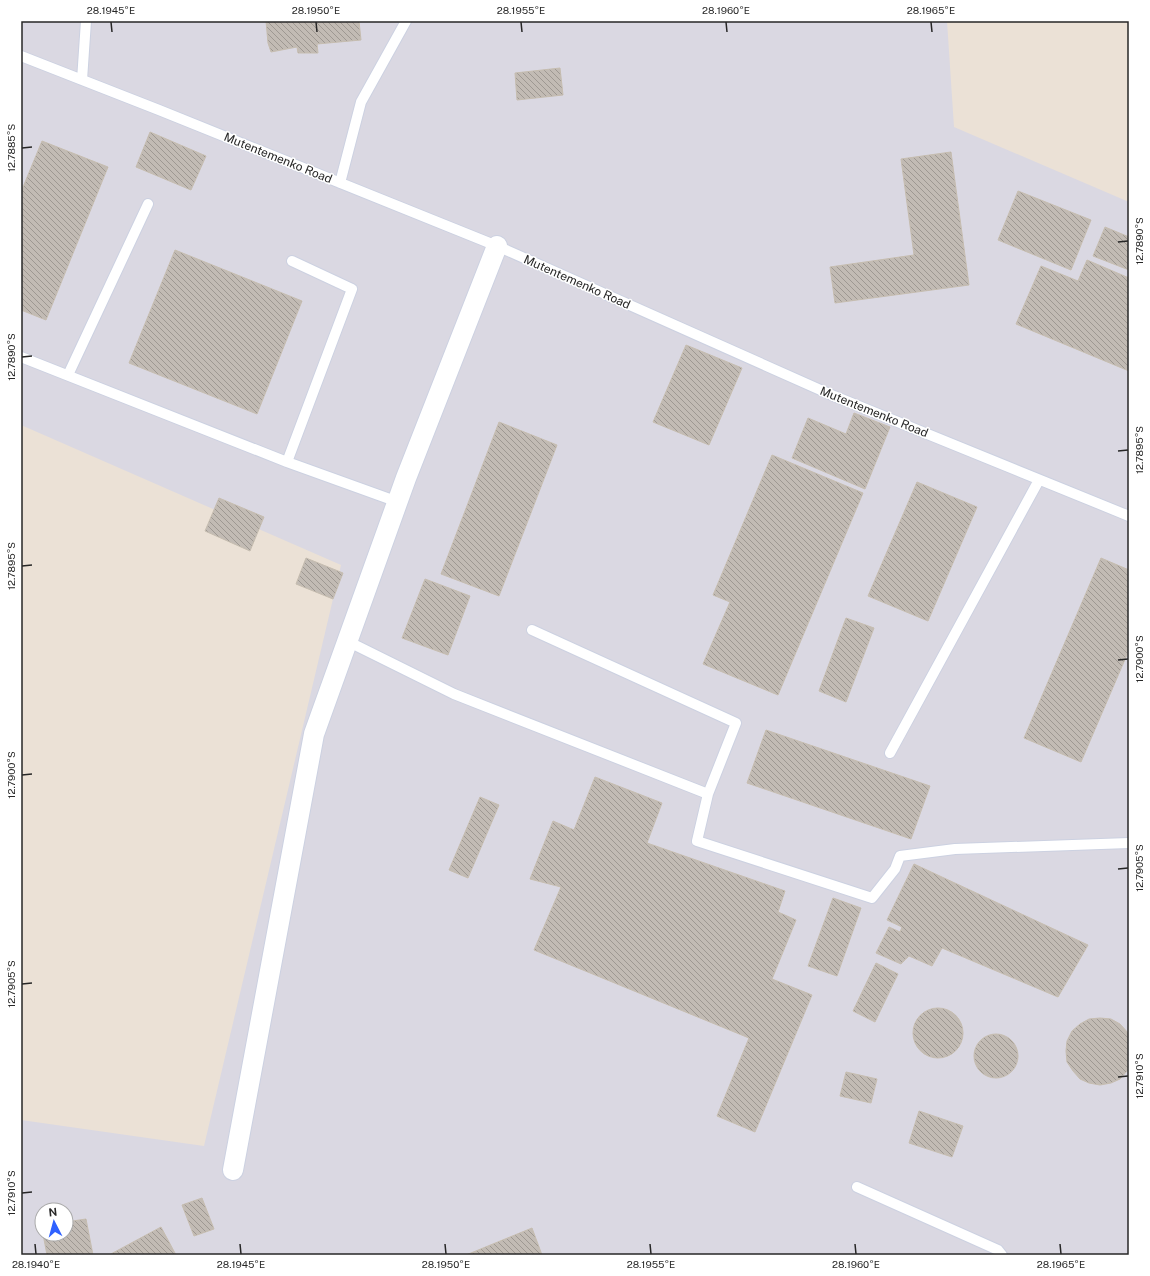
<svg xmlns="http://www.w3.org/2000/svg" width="1150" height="1276" viewBox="0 0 1150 1276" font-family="'Public Sans',sans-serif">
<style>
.industrial{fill:#dad8e2;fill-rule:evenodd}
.building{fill:url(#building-back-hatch);stroke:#c6bdb0}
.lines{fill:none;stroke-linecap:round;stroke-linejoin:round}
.service-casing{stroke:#ccd1e1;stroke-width:12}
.minor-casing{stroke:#ccd1e1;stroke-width:22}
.service{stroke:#fff;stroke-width:10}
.minor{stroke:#fff;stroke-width:20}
.ticks{fill:none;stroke:#272727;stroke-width:1.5}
.labels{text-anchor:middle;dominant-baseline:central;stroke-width:3;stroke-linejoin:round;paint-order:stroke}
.street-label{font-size:12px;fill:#272727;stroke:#fff}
.neatline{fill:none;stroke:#272727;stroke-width:1.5}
.ticks-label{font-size:10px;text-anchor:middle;fill:#272727}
</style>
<defs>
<pattern id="building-back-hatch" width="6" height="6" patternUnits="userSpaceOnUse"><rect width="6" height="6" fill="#c2bbb4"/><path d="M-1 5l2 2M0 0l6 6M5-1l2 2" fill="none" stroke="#9e9892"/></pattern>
</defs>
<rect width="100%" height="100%" fill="#ebe1d6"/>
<path class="industrial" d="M21,21H947L954,127L1129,202V1255H21V1120L204,1146L341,565L21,425ZM42,1210H66V1234H42Z"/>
<path class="building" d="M266,21H359L361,40L317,44L318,53H298L297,47L271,52L268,43Z
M560,68L563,95L517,100L515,73Z
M150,132L206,156L191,190L136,167Z
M42,141L108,167L46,320L21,310V192Z
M951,152L969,285L835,303L830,267L914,255L901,159Z
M1018,191L1091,220L1071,270L998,240Z
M1105,227L1129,237V270L1093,256Z
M175,250L302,301L257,414L129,363Z
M1087,260L1129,278V371L1016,324L1041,266L1078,281Z
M686,345L742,368L709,445L653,422Z
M854,413L890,427L865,489L792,458L808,418L846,434Z
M499,422L557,445L499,596L441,574Z
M772,455L863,493L778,695L703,664L730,602L713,595Z
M917,482L977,507L928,621L868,596Z
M219,498L264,517L250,551L205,531Z
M306,558L343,573L333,599L296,584Z
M1101,558L1129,570V650L1081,762L1024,738Z
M425,579L470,596L448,655L402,638Z
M846,618L874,628L846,702L819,691Z
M766,730L930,786L911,839L747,783Z
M595,777L662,803L647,843L785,891L778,912L796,920L772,979L812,995L755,1132L717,1116L749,1038L534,950L561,887L530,879L553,821L574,830Z
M480,797L499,805L468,878L449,870Z
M914,864L1088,945L1058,997L942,948L932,966L909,956L901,964L876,953L889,927L900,932L902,927L887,920Z
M833,898L861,908L837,976L808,966Z
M876,963L898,974L875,1022L853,1011Z
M913 1033a25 25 0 1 1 50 0a25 25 0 1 1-50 0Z
M1100,1018L1111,1019L1120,1024L1129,1034V1068L1127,1071L1120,1079L1111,1083L1100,1085L1089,1083L1080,1079L1073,1071L1067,1062L1066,1051L1067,1041L1072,1031L1080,1024L1089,1019Z
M974 1056a22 22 0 1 1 44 0a22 22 0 1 1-44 0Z
M846,1072L877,1079L871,1103L840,1096Z
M919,1111L963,1126L952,1157L909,1143Z
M202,1198L214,1229L194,1236L182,1205Z
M86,1219L93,1255H47L43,1234H66V1222Z
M161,1227L176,1255H109Z
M532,1228L542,1255H466Z"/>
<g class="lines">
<g class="service-casing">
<path id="service" d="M21,56L159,110L497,246L834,396L1129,516
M82,80L86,21
M340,183L361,102L406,21
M292,261L352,289L287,462L398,502
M21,357L287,462
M68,375L148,204
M532,630L736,723L708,794
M347,641L454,694L708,794L697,841L872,898L895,869L900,856L955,849L1129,843
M890,753L1039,480
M857,1187L998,1250L1002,1255"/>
</g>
<g class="minor-casing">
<path id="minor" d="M233,1170L314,734L406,478L497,246"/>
</g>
<use href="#service" class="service"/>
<use href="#minor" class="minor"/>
</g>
<path class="ticks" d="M111,22L112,32M316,22L317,32M521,22L522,32M726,22L727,32M931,22L932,32M22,148L32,147M1118,242L1128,241M22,357L32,356M1118,451L1128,450M22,566L32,565M1118,660L1128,659M22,775L32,774M1118,869L1128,868M22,984L32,983M1118,1077L1128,1076M22,1193L32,1192M35,1244L36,1254M240,1244L241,1254M445,1244L446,1254M650,1244L651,1254M855,1244L856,1254M1060,1244L1061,1254"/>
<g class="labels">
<g class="street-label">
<text transform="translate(278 158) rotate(22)">Mutentemenko Road</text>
<text transform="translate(577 282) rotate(24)">Mutentemenko Road</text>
<text transform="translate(874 412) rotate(22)">Mutentemenko Road</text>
</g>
</g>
<rect width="1150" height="1276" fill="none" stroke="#ffffff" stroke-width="44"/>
<g transform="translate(54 1222) rotate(354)"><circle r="19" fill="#ffffff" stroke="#a9a9a9"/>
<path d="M0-3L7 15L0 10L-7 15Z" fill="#2f61ff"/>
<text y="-6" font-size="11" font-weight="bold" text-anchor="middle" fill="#272727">N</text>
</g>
<rect x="22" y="22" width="1106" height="1232" class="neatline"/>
<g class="ticks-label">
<text x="111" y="14">28.1945°E</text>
<text x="316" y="14">28.1950°E</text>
<text x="521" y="14">28.1955°E</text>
<text x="726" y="14">28.1960°E</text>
<text x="931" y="14">28.1965°E</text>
<text transform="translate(11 148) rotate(-90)" y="4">12.7885°S</text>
<text transform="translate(1139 241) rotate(-90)" y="4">12.7890°S</text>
<text transform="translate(11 357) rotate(-90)" y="4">12.7890°S</text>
<text transform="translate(1139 450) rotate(-90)" y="4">12.7895°S</text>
<text transform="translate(11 566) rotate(-90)" y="4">12.7895°S</text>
<text transform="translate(1139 659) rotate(-90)" y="4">12.7900°S</text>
<text transform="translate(11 775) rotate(-90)" y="4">12.7900°S</text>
<text transform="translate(1139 868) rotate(-90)" y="4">12.7905°S</text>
<text transform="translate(11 984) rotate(-90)" y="4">12.7905°S</text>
<text transform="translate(1139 1076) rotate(-90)" y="4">12.7910°S</text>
<text transform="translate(11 1193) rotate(-90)" y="4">12.7910°S</text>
<text x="36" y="1268">28.1940°E</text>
<text x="241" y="1268">28.1945°E</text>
<text x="446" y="1268">28.1950°E</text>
<text x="651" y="1268">28.1955°E</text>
<text x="856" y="1268">28.1960°E</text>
<text x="1061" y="1268">28.1965°E</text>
</g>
</svg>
